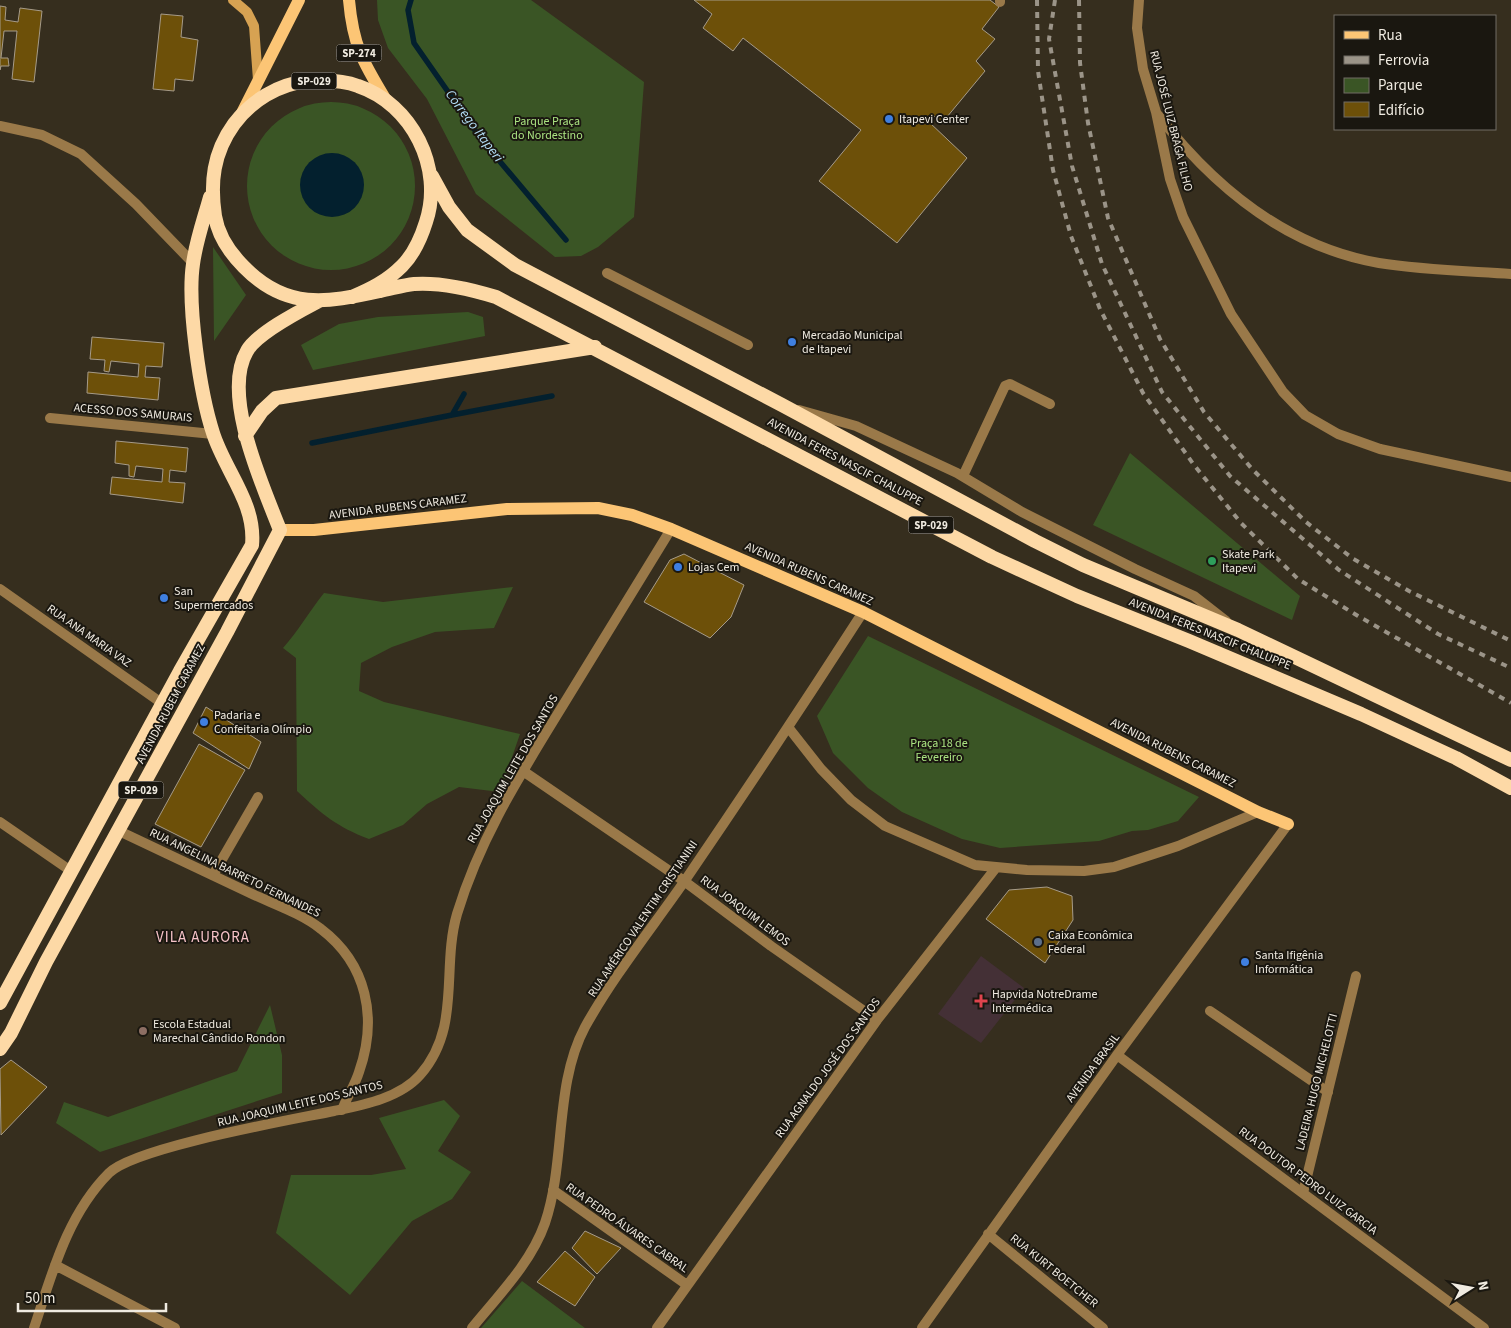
<svg xmlns="http://www.w3.org/2000/svg" width="1511" height="1328" viewBox="0 0 1511 1328" font-family="'Source Sans 3',sans-serif">
<style>
.medical{fill:#443036}
.green{fill:#3a5525}
.water{fill:#03202e}
.lines{fill:none;stroke-linecap:round;stroke-linejoin:round}
.stream{stroke:#03202e;stroke-width:5.5}
.building{fill:#6d5009;stroke:#a69b89}
.service{stroke:#9a7949;stroke-width:10}
.minor{stroke:#9a7949;stroke-width:10}
.secondary{stroke:#d7a252;stroke-width:10}
.primary{stroke:#fcc575;stroke-width:12}
.trunk{stroke:#fdd9a6;stroke-width:14}
.rail{stroke:#9b9488;stroke-width:4;stroke-dasharray:6 6;stroke-linecap:butt}
.shop-dot{fill:#3f7fe0;stroke:#1a1710;stroke-width:2}
.leisure-dot{fill:#2e9e5b;stroke:#1a1710;stroke-width:2}
.service-dot{fill:#5c6f8a;stroke:#1a1710;stroke-width:2}
.health-dot{fill:#e0444e;stroke:#1a1710;stroke-width:2}
.education-dot{fill:#8d6e63;stroke:#1a1710;stroke-width:2}
.labels{text-anchor:middle;dominant-baseline:central;stroke-width:4;stroke-linejoin:round;paint-order:stroke}
.shield{fill:#1a1710;stroke:#b0aba2;stroke-width:1}
.shield-label{font-size:11px;font-weight:bold;fill:#f0ebe1}
.poi-label{font-size:12px;fill:#f0ebe1;stroke:#1a1710;text-anchor:start}
.park-label{font-size:12px;fill:#abe482;stroke:#1a1710}
.street-label{font-size:12px;fill:#f0ebe1;stroke:#1a1710}
.water-label{font-size:14px;font-style:italic;fill:#b3ddf6;stroke:#1a1710}
.quarter-label{font-size:15px;letter-spacing:1px;fill:#f7c3c8;stroke:#1a1710}
</style>
<rect width="100%" height="100%" fill="#362e1e"/>
<path class="medical" d="M981,956L1024,988L981,1043L938,1014Z"/>
<path class="green" d="M377,0H531L644,82L634,217L598,247L581,256L555,257L476,194L427,99L388,48L378,20Z
M247 186a84 84 0 1 1 168 0a84 84 0 1 1-168 0Z
M213,247L246,295L214,341Z
M468,312L483,317L485,336L313,370L301,345L339,324L378,317Z
M1130,453L1300,596L1292,620L1093,525Z
M513,587L494,628L435,632L392,647L361,663L359,691L384,702L520,734L500,792L459,787L427,804L403,825L369,839C337,827 322,814 297,791L296,658L283,648C298,631 309,612 324,593L383,602Z
M868,636L1199,797L1178,821L1148,830L1132,831L1099,841L1000,848L962,839L902,812L868,788L833,753L817,716Z
M270,1005L282,1055V1093L100,1152L56,1123L64,1102L108,1117L237,1071Z
M444,1100L460,1116L438,1151L471,1172L452,1199L412,1221L350,1295L276,1233L291,1175H371L406,1169L379,1118Z
M522,1281L585,1328H481Z"/>
<path class="water" d="M300 185a32 32 0 1 1 64 0a32 32 0 1 1-64 0Z"/>
<g class="lines">
<path class="stream" d="M411,0L408,10L414,43L481,139L566,240
M452,415L552,396
M312,443L452,415L464,394"/>
</g>
<path class="building" d="M694,0H990L999,7L982,29L995,39L976,61L985,71L942,123L934,116L929,122L967,158L897,243L819,181L861,130L743,38L733,51L703,28L712,14Z
M0,6L6,7L5,20L18,22L20,8L42,11L34,82L12,79L17,31H4L1,58H8L9,66H1L0,70Z
M161,14L183,16L181,37L198,40L193,81L175,79L174,91L153,89Z
M92,337L164,343L162,367L146,366L145,377L160,378L158,400L87,393L88,372L138,377L139,364L111,361L109,372L104,371L105,360L90,359Z
M116,441L188,448L186,472L170,470L169,482L185,483L183,503L110,494L112,477L162,482L163,469L136,466L134,477L129,476V465L115,463Z
M684,554L744,585L731,617L710,638L644,602L670,560Z
M206,707L261,742L249,769L193,733Z
M199,744L245,770L201,847L155,824Z
M1047,887L1072,896L1073,920L1045,963L986,919L1009,890Z
M11,1060L47,1087L1,1135L0,1069Z
M585,1231L621,1248L597,1274L572,1248Z
M565,1251L595,1277L575,1306L537,1282Z"/>
<g class="lines">
<path class="service" d="M1000,2V0
M607,273L748,345
M799,410L856,426L957,473L1022,512L1135,569L1194,596L1226,621
M963,476L1005,386L1010,384L1050,404
M213,875L258,797
M1210,1011L1328,1092"/>
<path class="minor" d="M1139,0L1137,28L1143,69L1156,112L1170,179L1183,217L1231,314L1283,392L1305,415L1338,434L1380,449L1511,477
M1158,115C1214,187 1286,247 1379,263C1423,270 1467,271 1511,274
M0,126L42,135L81,154L136,204L193,263
M50,418L213,434
M0,589L163,704
M788,727L821,769L851,800L885,826L975,865L1027,870L1084,871L1114,867L1178,846L1258,812
M523,771L684,881L771,946L877,1020
M0,822L71,871
M119,831C163,852 206,872 250,893C273,904 301,913 321,929C367,964 378,1018 359,1072C355,1085 347,1097 342,1110
M1117,1055L1484,1328
M553,1190L687,1285
M1303,1193L1356,976
M988,1234L1103,1328
M55,1265L175,1328
M34,1328C52,1274 67,1215 109,1173C135,1147 291,1120 334,1111C363,1105 400,1098 420,1075C462,1027 441,969 457,914C480,838 519,777 560,710C597,650 634,589 671,529
M472,1328C498,1296 531,1263 545,1223C566,1161 554,1085 585,1027C614,975 652,928 686,879C746,791 805,702 863,612
M657,1328L877,1020L995,869
M922,1328L1117,1055L1288,824"/>
<path class="secondary" d="M233,0L247,12L254,26L258,80"/>
<path class="primary" d="M349,0C353,46 363,62 386,100
M242,113L299,0
M280,530H314L507,509L598,508L632,515L671,529L863,612L1258,812L1288,824"/>
<path class="trunk" d="M432,176L449,207L467,230L515,265L782,405L1035,541L1083,565L1238,630L1511,760
M352,297C371,289 387,281 402,266C414,254 421,238 426,222C444,168 412,104 358,86C342,80 325,80 308,81C278,84 251,101 234,124C213,153 210,183 215,216C218,235 230,253 244,267C286,310 326,303 380,291C391,289 403,285 414,284C442,282 470,289 496,297L992,557L1077,596L1189,641L1361,714L1456,758L1511,788
M245,436L262,411L276,398L595,347
M0,1003L180,671L252,545C256,503 225,471 213,433C200,393 187,304 193,264C196,241 204,219 210,197
M0,1049L11,1033L46,962L227,632L280,530C263,486 221,395 247,351C257,333 300,311 319,301"/>
<path class="rail" d="M1037,0L1038,71L1053,170L1071,236L1100,309L1143,393L1194,465L1241,523L1298,579L1358,616L1511,703
M1055,0L1049,39L1072,166L1102,264L1162,392L1230,476L1339,570L1438,634L1511,668
M1079,0L1080,63L1088,123L1108,218L1160,339L1204,412L1252,469L1306,522L1352,558L1409,591L1511,641"/>
</g>
<g class="shop-dot">
<circle cx="889" cy="119" r="5"/>
<circle cx="792" cy="342" r="5"/>
<circle cx="678" cy="567" r="5"/>
<circle cx="164" cy="598" r="5"/>
<circle cx="204" cy="722" r="5"/>
<circle cx="1245" cy="962" r="5"/>
</g>
<circle class="leisure-dot" cx="1212" cy="561" r="5"/>
<circle class="service-dot" cx="1038" cy="942" r="5"/>
<path class="health-dot" d="M978.5 993.5h5v5h5v5h-5v5h-5v-5h-5v-5h5z"/>
<circle class="education-dot" cx="143" cy="1031" r="5"/>
<g class="labels">
<g class="shield">
<rect x="336.5" y="44.5" width="45" height="17" rx="4"/>
<rect x="291.5" y="72.5" width="45" height="17" rx="4"/>
<rect x="908.5" y="516.5" width="45" height="17" rx="4"/>
<rect x="118.5" y="781.5" width="45" height="17" rx="4"/>
</g>
<g class="shield-label">
<text x="359" y="53">SP-274</text>
<text x="314" y="81">SP-029</text>
<text x="931" y="525">SP-029</text>
<text x="141" y="790">SP-029</text>
</g>
<g class="poi-label">
<text x="899" y="119">Itapevi Center</text>
<text x="802" y="335">Mercadão Municipal<tspan x="802" dy="14">de Itapevi</tspan></text>
<text x="1222" y="554">Skate Park<tspan x="1222" dy="14">Itapevi</tspan></text>
<text x="688" y="567">Lojas Cem</text>
<text x="174" y="591">San<tspan x="174" dy="14">Supermercados</tspan></text>
<text x="214" y="715">Padaria e<tspan x="214" dy="14">Confeitaria Olímpio</tspan></text>
<text x="1048" y="935">Caixa Econômica<tspan x="1048" dy="14">Federal</tspan></text>
<text x="1255" y="955">Santa Ifigênia<tspan x="1255" dy="14">Informática</tspan></text>
<text x="992" y="994">Hapvida NotreDrame<tspan x="992" dy="14">Intermédica</tspan></text>
<text x="153" y="1024">Escola Estadual<tspan x="153" dy="14">Marechal Cândido Rondon</tspan></text>
</g>
<g class="park-label">
<text x="547" y="121">Parque Praça<tspan x="547" dy="14">do Nordestino</tspan></text>
<text x="939" y="743">Praça 18 de<tspan x="939" dy="14">Fevereiro</tspan></text>
</g>
<g class="street-label">
<text transform="translate(1171 121) rotate(76)">RUA JOSÉ LUIZ BRAGA FILHO</text>
<text transform="translate(133 413) rotate(5)">ACESSO DOS SAMURAIS</text>
<text transform="translate(845 462) rotate(28)">AVENIDA FERES NASCIF CHALUPPE</text>
<text transform="translate(398 507) rotate(-7)">AVENIDA RUBENS CARAMEZ</text>
<text transform="translate(809 574) rotate(24)">AVENIDA RUBENS CARAMEZ</text>
<text transform="translate(1210 634) rotate(22)">AVENIDA FERES NASCIF CHALUPPE</text>
<text transform="translate(89 636) rotate(35)">RUA ANA MARIA VAZ</text>
<text transform="translate(171 704) rotate(-62)">AVENIDA RUBEM CARAMEZ</text>
<text transform="translate(1173 753) rotate(27)">AVENIDA RUBENS CARAMEZ</text>
<text transform="translate(513 769) rotate(-60)">RUA JOAQUIM LEITE DOS SANTOS</text>
<text transform="translate(235 873) rotate(26)">RUA ANGELINA BARRETO FERNANDES</text>
<text transform="translate(745 911) rotate(37)">RUA JOAQUIM LEMOS</text>
<text transform="translate(643 919) rotate(-56)">RUA AMÉRICO VALENTIM CRISTIANINI</text>
<text transform="translate(828 1068) rotate(-54)">RUA AGNALDO JOSÉ DOS SANTOS</text>
<text transform="translate(1093 1068) rotate(-54)">AVENIDA BRASIL</text>
<text transform="translate(1317 1082) rotate(-76)">LADEIRA HUGO MICHELOTTI</text>
<text transform="translate(300 1104) rotate(-13)">RUA JOAQUIM LEITE DOS SANTOS</text>
<text transform="translate(1308 1181) rotate(37)">RUA DOUTOR PEDRO LUIZ GARCIA</text>
<text transform="translate(627 1228) rotate(35)">RUA PEDRO ÁLVARES CABRAL</text>
<text transform="translate(1054 1271) rotate(39)">RUA KURT BOETCHER</text>
</g>
<g class="water-label">
<text transform="translate(474 126) rotate(53)">Córrego Itaperi</text>
</g>
<g class="quarter-label">
<text x="203" y="937">VILA AURORA</text>
</g>
</g>
<rect x="1334" y="15" width="162" height="115" fill="#1a1710" stroke="#706c64"/>
<rect x="1344" y="31" width="25" height="8" fill="#fcc575" stroke="#706c64"/>
<text x="1378" y="40" font-size="15" fill="#f0ebe1">Rua</text>
<rect x="1344" y="56" width="25" height="8" fill="#9b9488" stroke="#706c64"/>
<text x="1378" y="65" font-size="15" fill="#f0ebe1">Ferrovia</text>
<rect x="1344" y="78" width="25" height="15" fill="#3a5525" stroke="#706c64"/>
<text x="1378" y="90" font-size="15" fill="#f0ebe1">Parque</text>
<rect x="1344" y="102" width="25" height="15" fill="#6d5009" stroke="#706c64"/>
<text x="1378" y="115" font-size="15" fill="#f0ebe1">Edifício</text>
<g transform="translate(1471 1288) rotate(79)" stroke="#1a1710" stroke-width="4" paint-order="stroke">
<path d="M0-4L9 19L0 12L-9 19Z" fill="#f0ebe1"/>
<text y="-8" font-size="14" font-weight="bold" text-anchor="middle" fill="#f0ebe1">N</text>
</g>
<path d="M18 1303v8h148v-8" fill="none" stroke="#f0ebe1" stroke-width="2.5"/>
<text x="25" y="1303" font-size="15" fill="#f0ebe1" stroke="#1a1710" stroke-width="4" paint-order="stroke">50 m</text>
</svg>
